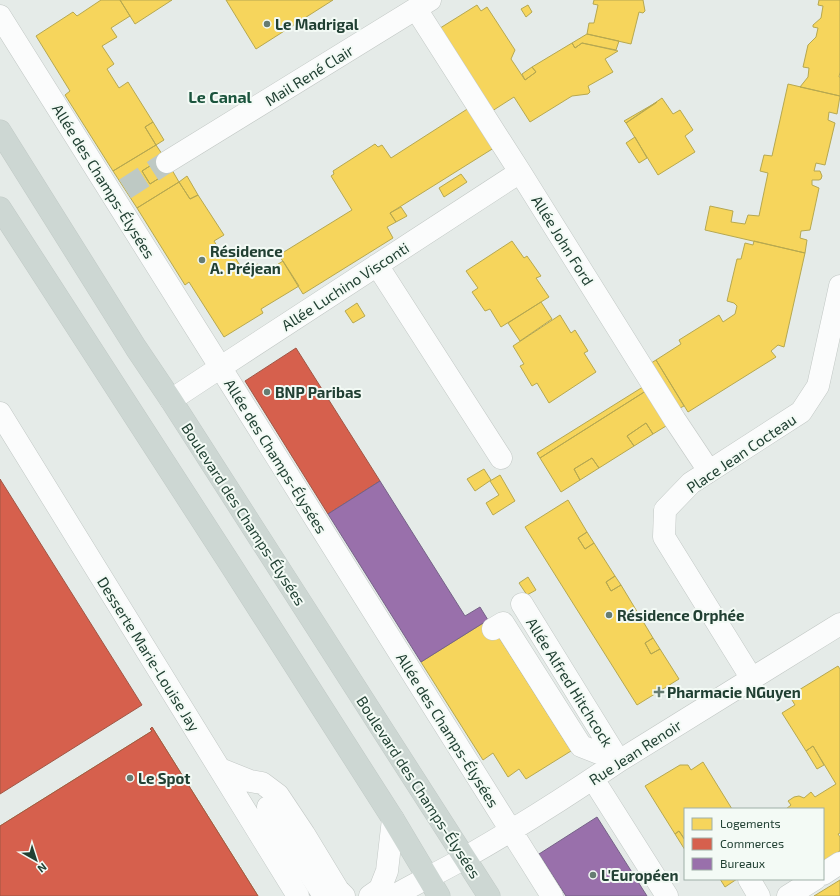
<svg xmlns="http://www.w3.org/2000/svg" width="840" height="896" viewBox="0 0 840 896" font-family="'Exo 2',sans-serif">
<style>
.homes{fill:#f6d55c;stroke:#b6a850}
.shops{fill:#d6604d;stroke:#a05645}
.offices{fill:#9970ab;stroke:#756287}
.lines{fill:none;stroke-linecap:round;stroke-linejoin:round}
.minor-tunnel{stroke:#bec9c4;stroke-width:22;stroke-dasharray:22 11;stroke-linecap:butt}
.minor-casing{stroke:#c2c8c5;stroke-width:23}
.major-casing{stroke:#c1cac6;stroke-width:23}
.minor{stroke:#fbfcfc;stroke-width:22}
.major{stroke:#cdd7d3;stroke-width:22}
.poi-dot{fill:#667c72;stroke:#f3faf5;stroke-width:1.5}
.labels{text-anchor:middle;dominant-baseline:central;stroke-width:4;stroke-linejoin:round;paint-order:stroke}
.poi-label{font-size:15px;font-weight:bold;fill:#214033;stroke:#f3faf5;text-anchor:start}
.street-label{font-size:15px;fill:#214033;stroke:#f3faf5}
.neighbourhood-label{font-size:16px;font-weight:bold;fill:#1b543d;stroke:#f3faf5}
</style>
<rect width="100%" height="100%" fill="#e5ebe8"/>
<path class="homes" d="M101,0H120L130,16L111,28L117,37L102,46L114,64L107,69L119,88L128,82L153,122L145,127L156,145L113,171L65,95L70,91L36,36L73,12L77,16Z
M120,0H172L135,24Z
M226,0H333L256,49Z
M594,0H643L645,11L643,13L639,12L631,44L587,34L589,23H594L598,5L593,4Z
M819,0H840V72L839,77H840V96L800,87L808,77L809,68L803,67L808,45L816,37L818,28L813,27V25L821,18L823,6L818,5Z
M477,5L481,11L487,7L515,50L511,59L525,80L536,72L532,67L572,43L575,48L582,43L618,51L605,59L613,72L588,86L590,92L588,94L572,96L530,122L514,97L489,113L437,30Z
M528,5L532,12L526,17L521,9Z
M587,34L619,41L616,50L582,43L575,48L572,43Z
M532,67L536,72L525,80L522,74Z
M788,84L840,96L837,114L829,112L828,120L835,123L825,165L816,163L814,171H820L822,176L821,179L819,180H812V185L819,188L810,230L801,231L800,238L807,240L805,253L705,230L710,206L733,211L731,222L745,224L748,215L759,216L768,173L760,171L764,155L772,156Z
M662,98L673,114L680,110L693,130L685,136L695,152L658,175L626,123Z
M657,102L656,103L626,123L624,121Z
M472,106L497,146L390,213L396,222L387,227L393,238L303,294L279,255L352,210L331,176L334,174L333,171L375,144L378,147L382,145L391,158Z
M153,122L164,140L156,145L145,127Z
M635,137L647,158L639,163L626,143Z
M156,145L164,157L142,171L150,184L172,170L179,182L137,208L113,171Z
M164,157L172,170L150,184L142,171Z
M461,174L467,182L444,197L439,188Z
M187,176L198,195L190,199L179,182Z
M179,182L190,199L198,195L224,235L214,241L225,259L233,254L244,272L258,264L264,273L283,261L299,286L261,309L263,313L224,337L189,282L185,285L137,208Z
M401,207L407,216L396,222L390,213Z
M512,241L524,258L527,256L541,276L536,278L549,297L501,327L490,309L485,311L472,292L478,288L466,271Z
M754,241L805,253L784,347L778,345L771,351L776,357L688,412L656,360L681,344L679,340L719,315L723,322L735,314L737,306L734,303L727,301L737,259H741L745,243L753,245Z
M541,302L552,319L520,341L508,323Z
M357,303L365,316L353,323L345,311Z
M560,315L571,333L575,330L588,351L584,353L596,372L549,403L537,383L532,386L520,366L524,364L513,346Z
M656,360L684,406L676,410L648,365Z
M646,385L649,389L540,458L537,453Z
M649,389L671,423L653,434L646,423L627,436L634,446L599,468L592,458L574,469L580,480L561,492L540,458Z
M646,423L653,434L634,446L627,436Z
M592,458L599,468L580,480L574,469Z
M484,469L491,480L475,491L467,479Z
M500,475L515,501L493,515L486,503L499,495L490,481Z
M568,500L587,532L578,538L585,549L594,543L615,576L606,582L611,591L621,585L653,638L645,643L651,654L660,649L679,679L637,705L525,527Z
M587,532L594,543L585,549L578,538Z
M615,576L621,585L611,591L606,582Z
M528,577L536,590L527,595L519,583Z
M488,620L571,751L526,779L519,769L508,777L493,753L483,760L421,662Z
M653,638L660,649L651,654L645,643Z
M838,666L840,669V833L838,834L840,837V851L823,861V809H786L791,805L788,801L794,797L799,796L804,798L811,792L815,797L836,784L813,746L806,751L782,713L795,705L792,700L794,693Z
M152,727L258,896H0V826L152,731L150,729Z
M813,746L824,765L817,769L806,751Z
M703,762L732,809H685V840L679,831L675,834L645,786L680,765H688L691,770Z
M679,831L685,840V850L675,834Z
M720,879H737L725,887Z
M840,880V896H814Z"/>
<path class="shops" d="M296,348L380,481L328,514L245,381Z
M0,479L142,705L0,794Z
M152,727L258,896H0V826L152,731L150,729Z"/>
<path class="offices" d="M380,481L465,616L480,607L488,620L421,662L328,514Z
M597,817L647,896H566L539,854Z"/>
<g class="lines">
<path class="minor-tunnel" d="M125,189L167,162"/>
<g class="minor-casing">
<path id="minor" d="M416,9L520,172L675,420L709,471
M0,16L530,861L552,896
M167,162L430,0
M377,265L501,458
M171,400L221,367L520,172
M0,413L298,896
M522,604L619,761
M493,629L503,623L581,746L619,761
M752,679L664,537L665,510L691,483L801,412L818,386L840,286
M220,769L250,781L262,783L278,795L304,834L338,890L344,896
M593,779L667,896
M268,807L291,843L324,896
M823,874L840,863
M749,879L759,896
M370,896L380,889L387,871L393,819
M394,896C417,882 443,871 466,857C519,827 569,795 619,761L840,624
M788,896L815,879"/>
</g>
<g class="major-casing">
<path id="major" d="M0,131L136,348L171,400L489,896
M0,208L232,567L393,819L439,896"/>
</g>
<use href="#minor" class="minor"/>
<use href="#major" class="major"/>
</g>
<g class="poi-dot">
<circle cx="267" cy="24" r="4"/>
<circle cx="202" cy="260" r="4"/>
<circle cx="267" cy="392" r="4"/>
<circle cx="609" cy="615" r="4"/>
<path d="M657 686h4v4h4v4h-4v4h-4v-4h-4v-4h4z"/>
<circle cx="130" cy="778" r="4"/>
<circle cx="593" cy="875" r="4"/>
</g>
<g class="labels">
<g class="poi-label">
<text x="275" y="24">Le Madrigal</text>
<text x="210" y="251">Résidence<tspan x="210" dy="17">A. Préjean</tspan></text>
<text x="275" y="392">BNP Paribas</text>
<text x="617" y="615">Résidence Orphée</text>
<text x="667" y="692">Pharmacie NGuyen</text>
<text x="138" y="778">Le Spot</text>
<text x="601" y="875">L'Européen</text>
</g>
<g class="street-label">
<text transform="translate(309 75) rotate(-32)">Mail René Clair</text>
<text transform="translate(104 181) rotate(58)">Allée des Champs-Élysées</text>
<text transform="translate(563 240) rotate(58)">Allée John Ford</text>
<text transform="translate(345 286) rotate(-33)">Allée Luchino Visconti</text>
<text transform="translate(741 453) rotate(-34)">Place Jean Cocteau</text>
<text transform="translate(276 456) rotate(58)">Allée des Champs-Élysées</text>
<text transform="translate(244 514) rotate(57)">Boulevard des Champs-Élysées</text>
<text transform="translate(149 654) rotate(58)">Desserte Marie-Louise Jay</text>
<text transform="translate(570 682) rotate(58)">Allée Alfred Hitchcock</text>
<text transform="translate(448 730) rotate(58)">Allée des Champs-Élysées</text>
<text transform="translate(635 752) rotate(-33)">Rue Jean Renoir</text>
<text transform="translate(419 787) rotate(57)">Boulevard des Champs-Élysées</text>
</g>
<g class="neighbourhood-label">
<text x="220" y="96">Le Canal</text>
</g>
</g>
<rect x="684" y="808" width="140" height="72" fill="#f3faf5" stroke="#9fb0a7"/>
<rect x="692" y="818" width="20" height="12" fill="#f6d55c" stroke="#9fb0a7"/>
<text x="720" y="828" font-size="12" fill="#214033">Logements</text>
<rect x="692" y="838" width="20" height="12" fill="#d6604d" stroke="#9fb0a7"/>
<text x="720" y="848" font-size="12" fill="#214033">Commerces</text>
<rect x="692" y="858" width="20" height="12" fill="#9970ab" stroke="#9fb0a7"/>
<text x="720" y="868" font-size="12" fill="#214033">Bureaux</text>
<g transform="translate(36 860) rotate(141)" stroke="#f3faf5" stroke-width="3" paint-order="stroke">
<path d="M0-3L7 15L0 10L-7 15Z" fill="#214033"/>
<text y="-6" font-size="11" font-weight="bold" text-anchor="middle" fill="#214033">N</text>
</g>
</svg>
